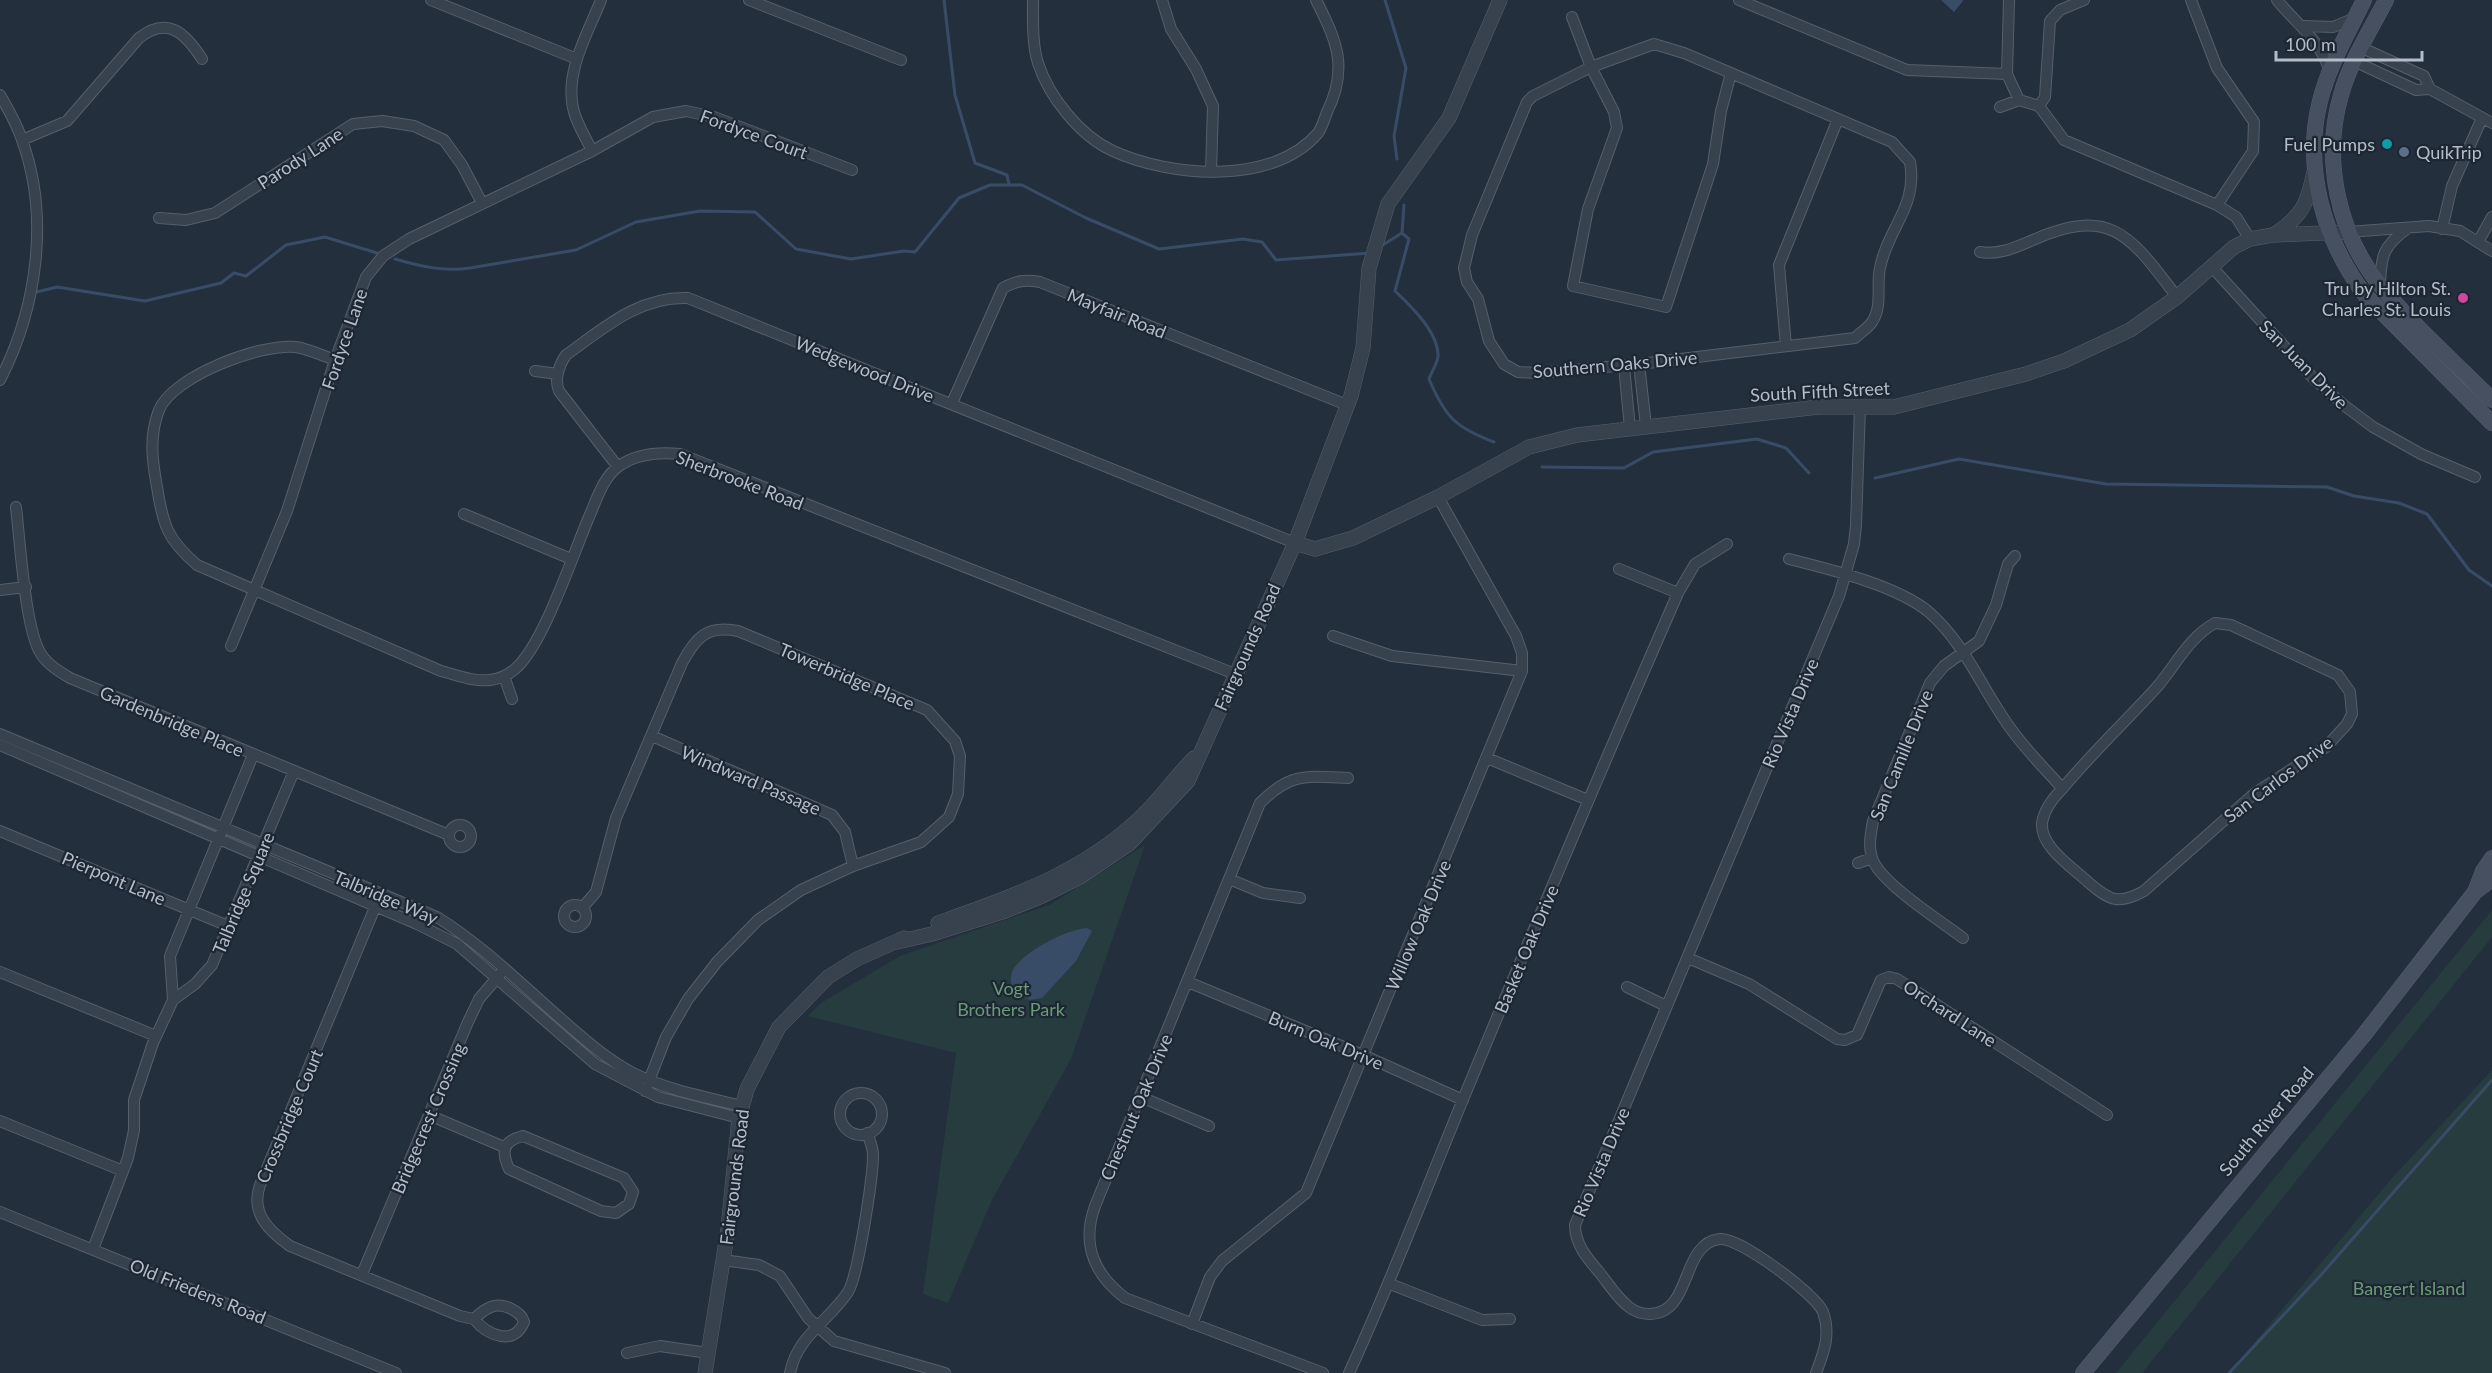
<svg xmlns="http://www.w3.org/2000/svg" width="2492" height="1373" viewBox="0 0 2492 1373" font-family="Lato,sans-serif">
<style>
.green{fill:#263c3f}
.water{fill:#394c67}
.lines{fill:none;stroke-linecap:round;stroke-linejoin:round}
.stream{stroke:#394c67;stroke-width:3}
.minor-casing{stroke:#565f6c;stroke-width:12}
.tertiary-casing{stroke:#565f6c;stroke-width:15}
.secondary-casing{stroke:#565f6c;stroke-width:16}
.minor{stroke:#38414e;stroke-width:10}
.tertiary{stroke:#38414e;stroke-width:14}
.secondary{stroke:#465061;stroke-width:15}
.culture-dot{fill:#0f9aa8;stroke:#1d2633;stroke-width:2}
.service-dot{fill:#5c6f8a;stroke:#1d2633;stroke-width:2}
.hotel-dot{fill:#d1479c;stroke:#1d2633;stroke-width:2}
.labels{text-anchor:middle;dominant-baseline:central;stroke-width:4.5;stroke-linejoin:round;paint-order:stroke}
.street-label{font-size:18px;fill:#b4bcc9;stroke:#1d2633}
.poi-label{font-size:18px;fill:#b4bcc9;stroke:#1d2633;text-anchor:end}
.park-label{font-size:18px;fill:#6b9a76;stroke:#1d2633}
</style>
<rect width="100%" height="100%" fill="#242f3e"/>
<path class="green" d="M1145,845L1071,1059L992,1200L948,1303L923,1294L956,1053L808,1016L821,1003L900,956L1049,905Z
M2492,910V937L2142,1373H2116Z
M2492,1070V1373H2229L2391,1179Z"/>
<path class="water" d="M1941,0H1962L1963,1L1954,12Z
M1087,928L1092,931L1076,961L1042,998L1030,1000L1013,991C1011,984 1009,975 1014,968C1027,950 1065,930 1087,928Z"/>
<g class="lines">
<path class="stream" d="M944,0L955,95L975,163L1007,175L1009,185
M1385,0L1406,68L1394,136L1397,159
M1402,233L1404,205
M1381,246L1402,233L1409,239L1395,291C1412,307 1439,333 1438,357C1437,364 1431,373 1429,379C1445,417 1456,428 1494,442
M395,259C419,266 444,272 470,268L576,250L636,222L700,211L755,212L796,249L851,259L904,251L915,252L959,198L990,185H1022L1086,218L1159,249L1243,239L1262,242L1276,260L1370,253
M37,292L57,287L145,301L221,283L234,273L246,276L286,245L325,237L377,253
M1542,467L1624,468L1653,452L1757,439L1786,448L1809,473
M1875,478L1959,459L2106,484L2327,487L2354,496L2399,503L2427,514L2469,570L2492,586
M2229,1373L2320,1276L2492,1080"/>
<g class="minor-casing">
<path id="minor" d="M431,0L577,59
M749,0L901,60
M1033,0C1033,20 1032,44 1038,63C1049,97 1080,136 1113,151C1170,177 1273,186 1318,133C1322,127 1325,118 1327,112C1335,96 1340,78 1338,59C1336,39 1325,18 1316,0
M1162,0L1171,29L1196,69L1213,106L1211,172
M1739,0L1907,70L2007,74
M2009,0L2007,74L2019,100
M2191,0L2217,68L2254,122L2253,151L2217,205
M2277,0C2298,26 2318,37 2330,71
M1572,17L1591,67L1614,112L1617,128L1588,209L1573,286L1666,307L1713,164L1721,111L1731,73
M2304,26L2333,27L2355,18
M1654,44L1684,53L1892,142L1910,162C1918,207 1888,227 1880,268C1876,285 1883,306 1872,322C1868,328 1860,333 1855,338L1639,364L1537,373L1518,372L1504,364L1489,341L1478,299L1467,282L1464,268L1472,235L1527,102L1533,96L1591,67Z
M2360,47L2424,76L2430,89
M2354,61L2416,90L2430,89L2492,123
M0,95C8,109 17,124 22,140C50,217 37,308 0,380
M2019,100L2039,106L2064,140L2217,205L2236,217L2250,239
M2039,106L2045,97L2050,21L2060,10L2084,0
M2000,107L2019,100
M22,140L67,121L139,38C168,15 186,34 202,59
M592,151C586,138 576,123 573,108C565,71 588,33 601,0
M159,218L186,220L215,213L353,124L382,121L414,126L444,140L462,165L482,203
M2442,229L2452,186L2482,118
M2348,232L2429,226L2460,231L2492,251
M2478,242L2492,217
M1980,252C2000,255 2014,248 2033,240C2112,205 2131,237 2177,297
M2211,266L2314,379L2345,406L2373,427L2421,454L2475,477
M2380,285C2381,255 2383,246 2408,228
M1786,346L1779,265L1838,119
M335,360C323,356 309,349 296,347C261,343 173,376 159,410C149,436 152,460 157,487C163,525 167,539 197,565L441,671C457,675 474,682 490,680C499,679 508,675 515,669C543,646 573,554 589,517C596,501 603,477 619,466C636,454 660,452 680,454L1235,674
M1639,364L1646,426
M1624,366L1630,428
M535,371L558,374
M952,403L1003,288C1016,281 1025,279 1040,282L1347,405
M618,467L559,391C554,379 559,365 566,355C604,328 639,296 688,298L1295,543
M16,507C20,540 25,630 41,654C48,665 60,672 70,678L449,835
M464,514L571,559
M1789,559C1829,569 1899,586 1930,613C1966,645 1983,691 2011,729C2026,750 2045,769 2062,788
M1619,569L1678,593
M0,590L26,587
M2215,623L2231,625L2338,675L2350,692L2352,714L2347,724L2326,747L2255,793L2144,891C2119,905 2110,901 2088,882C2072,867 2040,847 2042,823C2044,810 2054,797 2063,788C2092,753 2126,721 2157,687C2175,666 2190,636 2215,623Z
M1333,636L1392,656L1522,671
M231,646L287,511L335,360L366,277L383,256L409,239L592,151L653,117L686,111L714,117L852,170
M504,676L512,699
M0,734L437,917C482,945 520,983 560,1018C583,1038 606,1059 633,1073C667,1090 705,1097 742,1106
M652,736L832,815L845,832L853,866
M0,745L417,924L457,944L595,1064L658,1097L739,1118
M1487,758L1588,800
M449 836a11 11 0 1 1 22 0a11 11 0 1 1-22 0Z
M0,831L228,926
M1858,863L1872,858
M1229,879L1263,893L1300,898
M378,900L260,1185C250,1213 269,1231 290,1246L460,1316L474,1319C487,1335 514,1347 524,1322C521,1311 502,1302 491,1307C485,1309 479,1314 474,1319
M564 916a11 11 0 1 1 22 0a11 11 0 1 1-22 0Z
M583,907L596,892L616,818L682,663C696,637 707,625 738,631L927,710L955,741L960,756L958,794L949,817L921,842L853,866L801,890L758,920L717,962L688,999L666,1037L645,1091
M1963,938C1941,921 1880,883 1872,858C1868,845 1871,833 1873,821L1930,683L1944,666L1979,641L1996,605L2008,564L2015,556
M1688,958L1749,984L1837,1039L1845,1040L1857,1035L1881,980L1889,977L1897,979L2107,1115
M0,972L156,1036
M1188,982L1363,1055L1463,1100
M1627,987L1666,1006
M173,1000L170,956L253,755
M840 1114a21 21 0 1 1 42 0a21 21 0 1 1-42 0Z
M1141,1097L1209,1126
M429,1115L504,1147
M0,1121L123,1171
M523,1136L624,1178L633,1192L629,1204L616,1213L601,1211L509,1169C501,1151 503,1141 523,1136Z
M0,1212L396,1373
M93,1249L128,1158L134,1130V1100L153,1043L173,1000L195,984L212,965L294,771
M723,1260L759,1265L780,1276L808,1318L834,1341L945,1373
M362,1274L468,1022L479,999L501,973
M1390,1284L1482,1320L1510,1319
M1192,1324L1210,1277L1222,1261L1306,1193L1522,671V653L1516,636L1438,497
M627,1353L660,1346L708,1353
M790,1373C797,1336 829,1321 848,1292C858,1276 873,1177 873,1155C873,1147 870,1141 867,1133
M1323,1373L1125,1298C1094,1274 1081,1245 1095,1206L1260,803C1291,772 1307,776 1348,778
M1349,1373C1391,1282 1426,1189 1464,1097C1534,928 1605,760 1678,593L1695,564L1727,544
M1816,1373C1824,1352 1831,1334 1823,1312C1816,1294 1739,1237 1720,1239C1680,1243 1693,1313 1650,1314C1641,1314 1635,1312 1629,1307C1617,1298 1608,1283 1599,1272C1587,1258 1575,1244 1575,1225L1839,596L1854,544L1856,525L1860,407"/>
</g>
<g class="tertiary-casing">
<path id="tertiary" d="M2275,234C2303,215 2307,204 2314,172
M1295,543L1315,549L1353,538L1438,497L1529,447L1577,435L1819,407H1894L2026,374L2064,361L2130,330L2177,297L2234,247L2250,239L2273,235L2348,232
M938,923C1014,896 1088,871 1146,812C1163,795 1177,775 1194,758
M897,942L932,934L1005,911L1042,896L1080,877L1129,844L1188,781L1295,543L1351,396L1363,348L1369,268L1388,204L1449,118L1500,0
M705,1373L728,1229L739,1118L747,1089L779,1027L828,977L857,959L904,938"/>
</g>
<g class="secondary-casing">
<path id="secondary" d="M2364,0C2348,33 2329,65 2320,101C2303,169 2324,240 2365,295L2492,423
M2386,0C2370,31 2350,62 2341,95C2322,159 2338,234 2380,285C2413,326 2455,362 2492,400
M2475,892L2483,871L2492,858
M2083,1373L2363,1036L2475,892L2492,879"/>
</g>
<use href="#minor" class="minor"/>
<use href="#tertiary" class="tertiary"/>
<use href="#secondary" class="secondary"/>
</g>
<circle class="culture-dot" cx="2387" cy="144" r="6"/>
<circle class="service-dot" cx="2404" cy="152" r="6"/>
<circle class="hotel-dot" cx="2463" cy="298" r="6"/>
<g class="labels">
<g class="street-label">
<text transform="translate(754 134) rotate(20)">Fordyce Court</text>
<text transform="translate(300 158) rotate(-33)">Parody Lane</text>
<text transform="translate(1117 313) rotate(22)">Mayfair Road</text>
<text transform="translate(344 339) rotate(-71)">Fordyce Lane</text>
<text transform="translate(1615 364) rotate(-5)">Southern Oaks Drive</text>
<text transform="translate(2304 364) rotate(45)">San Juan Drive</text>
<text transform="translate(865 369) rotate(22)">Wedgewood Drive</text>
<text transform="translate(1820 391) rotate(-3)">South Fifth Street</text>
<text transform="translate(740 480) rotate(21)">Sherbrooke Road</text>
<text transform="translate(1247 647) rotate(-66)">Fairgrounds Road</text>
<text transform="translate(847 676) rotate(23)">Towerbridge Place</text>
<text transform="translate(1790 713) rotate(-67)">Rio Vista Drive</text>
<text transform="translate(172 721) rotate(23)">Gardenbridge Place</text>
<text transform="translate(1901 755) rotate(-68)">San Camille Drive</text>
<text transform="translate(2278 779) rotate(-37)">San Carlos Drive</text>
<text transform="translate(751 780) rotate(23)">Windward Passage</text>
<text transform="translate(114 878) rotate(23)">Pierpont Lane</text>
<text transform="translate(243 893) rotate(-67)">Talbridge Square</text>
<text transform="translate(386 897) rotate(23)">Talbridge Way</text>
<text transform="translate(1418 925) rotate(-67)">Willow Oak Drive</text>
<text transform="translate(1526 949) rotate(-67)">Basket Oak Drive</text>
<text transform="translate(1950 1013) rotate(33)">Orchard Lane</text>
<text transform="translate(1326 1040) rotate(23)">Burn Oak Drive</text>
<text transform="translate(1136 1107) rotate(-67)">Chestnut Oak Drive</text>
<text transform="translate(289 1116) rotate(-67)">Crossbridge Court</text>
<text transform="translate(428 1118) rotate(-67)">Bridgecrest Crossing</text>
<text transform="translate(2266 1121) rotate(-50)">South River Road</text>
<text transform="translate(1601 1162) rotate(-67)">Rio Vista Drive</text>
<text transform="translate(734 1177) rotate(-83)">Fairgrounds Road</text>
<text transform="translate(198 1291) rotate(22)">Old Friedens Road</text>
</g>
<g class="poi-label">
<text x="2375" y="144">Fuel Pumps</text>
<text x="2416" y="152" text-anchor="start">QuikTrip</text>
<text x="2451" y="288">Tru by Hilton St.<tspan x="2451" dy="21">Charles St. Louis</tspan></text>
</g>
<g class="park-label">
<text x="1011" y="988">Vogt<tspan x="1011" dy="21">Brothers Park</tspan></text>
<text x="2409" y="1288">Bangert Island</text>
</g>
</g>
<path d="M2276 51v9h146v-9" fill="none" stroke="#b4bcc9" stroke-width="3"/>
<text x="2285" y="51" font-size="18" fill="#b4bcc9" stroke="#1d2633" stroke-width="4.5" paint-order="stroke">100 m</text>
</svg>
